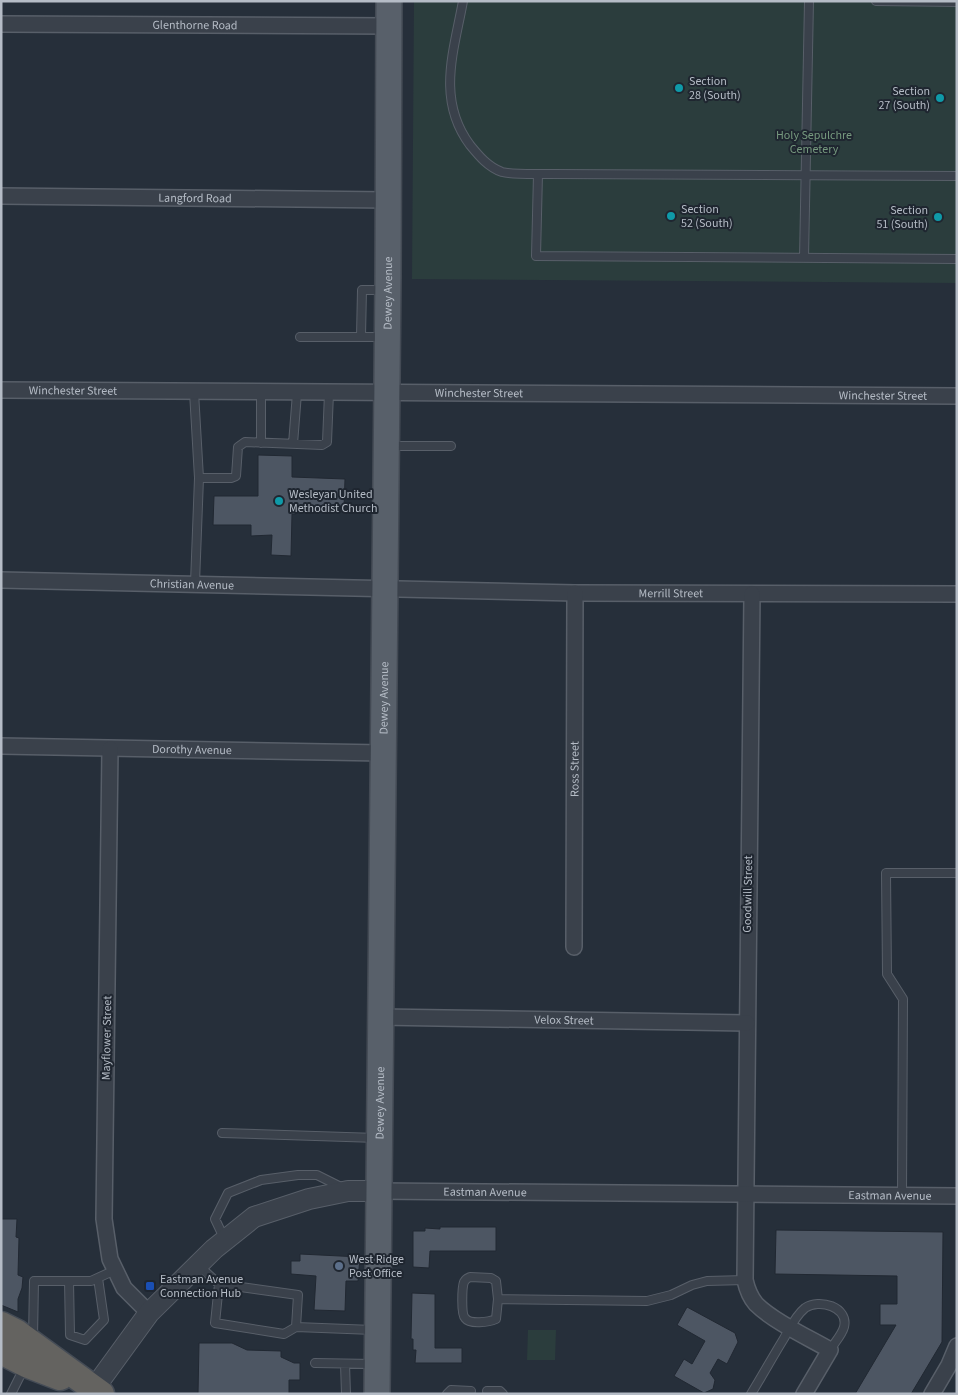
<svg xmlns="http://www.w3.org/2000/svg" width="958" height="1395" viewBox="0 0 958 1395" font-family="'Source Sans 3',sans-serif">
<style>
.green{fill:#2b3d3d}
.building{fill:#4d5663;stroke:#212832}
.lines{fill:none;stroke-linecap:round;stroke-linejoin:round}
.service-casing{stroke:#585f69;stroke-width:10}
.minor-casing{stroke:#585f69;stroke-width:18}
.tertiary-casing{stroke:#585f69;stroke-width:22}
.primary-casing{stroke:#434a54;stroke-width:28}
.trunk-casing{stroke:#454c56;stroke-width:29}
.service{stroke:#3a414b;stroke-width:8}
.minor{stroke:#3a414b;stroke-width:15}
.tertiary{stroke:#3a414b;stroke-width:20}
.primary{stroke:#58606a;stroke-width:25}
.trunk{stroke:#646360;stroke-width:26}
.culture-dot{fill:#0f9aa8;stroke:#1f2630;stroke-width:2}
.service-dot{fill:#5c6f8a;stroke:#1f2630;stroke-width:2}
.transit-dot{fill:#1a4fb4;stroke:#1f2630;stroke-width:2}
.labels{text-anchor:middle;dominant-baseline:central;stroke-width:4;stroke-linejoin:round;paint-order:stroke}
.street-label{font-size:12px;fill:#b5bcc6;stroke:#1f2630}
.poi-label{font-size:12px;fill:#b5bcc6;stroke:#1f2630;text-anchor:start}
.park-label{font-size:12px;fill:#76997e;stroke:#1f2630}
</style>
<rect width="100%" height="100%" fill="#262f3a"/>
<path class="green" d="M414,1H957V283L412,279Z
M528,1330H556L555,1360H527Z"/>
<path class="building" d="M258,455L292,456V477L345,479L344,507L296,506V514H292L291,556L271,555L272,535L251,536V525H213L214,496H258Z
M1,1219H17L16,1237L19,1238L18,1275L23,1277L22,1288L18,1299V1312L1,1305Z
M440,1227H496V1251H430L429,1268L413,1267V1231H425V1228L440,1229Z
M776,1230L943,1232L942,1342L911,1394H855L896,1325H880V1304H897V1276L775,1274Z
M300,1254L360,1257L358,1281H346L345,1311L314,1310L316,1276L291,1274V1261H300Z
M412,1293L435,1294V1348H462V1363H415L416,1350H413V1339H411Z
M687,1307L735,1333L738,1342L727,1364L718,1359L710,1373L715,1380L713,1389L704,1393L674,1376L684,1359L692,1364L705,1341L677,1325Z
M199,1343H232L247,1350L281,1351V1357L294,1363H300V1380H289V1394H198Z"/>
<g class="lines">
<g class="service-casing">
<path id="service" d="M463,1C454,51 436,99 470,145C479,156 488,167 502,172C513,175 539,174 552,174L957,176
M876,1L957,2
M538,174L536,256L957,259
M804,258L809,1
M361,336L362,290H383
M300,337H383
M194,392L199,478
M261,443V393
M293,444L297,393
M388,446H451
M195,583L199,478H231L236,476L238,447L245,442L322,445L327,442L329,393
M222,1133L377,1138
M902,1196L903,999L887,974L886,873H957
M224,1238L215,1219L228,1193L261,1180L298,1175H317L343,1188
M199,1266L219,1284L298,1295L296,1327
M470,1277L491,1278L496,1281L498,1299L496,1319C489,1322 470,1325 465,1318C461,1314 462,1287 464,1282C466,1279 466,1279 470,1277Z
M69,1281L70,1335L85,1340L104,1320L98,1278
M219,1284L215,1323L284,1334L296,1327L373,1330
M498,1299L647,1301L671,1295L692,1285L707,1281L745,1280
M33,1338L34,1281H91L115,1270
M315,1363L373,1364
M345,1364L346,1394
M487,1391H500L503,1394
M11,1394L25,1366
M447,1394L451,1390L471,1391
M751,1394C762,1376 772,1358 783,1340C789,1330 795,1316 805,1308C819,1298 849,1307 844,1327C842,1335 834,1343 830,1350"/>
</g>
<g class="minor-casing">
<g id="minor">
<path id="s1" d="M1,24L389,26"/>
<path id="s2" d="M1,196L388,200"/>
<path id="s3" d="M1,390L957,396"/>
<path id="s4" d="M1,580L575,593L957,594"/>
<path d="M752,594L745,1280C747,1289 750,1297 756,1304C773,1321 809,1338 830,1350L804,1394"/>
<path id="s5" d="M1,746L383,753"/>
<path d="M110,749L104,1219L110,1259L124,1288L149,1313"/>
<path id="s6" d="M574,947L575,593"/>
<path id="s7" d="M380,1017L747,1023"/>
<path id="s8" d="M379,1191L957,1196"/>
<path d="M932,1394L949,1365L957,1346"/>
</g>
</g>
<g class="tertiary-casing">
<path id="tertiary" d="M93,1390L149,1313L214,1249L254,1217L309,1199L348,1191H379"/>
</g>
<g class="primary-casing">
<g id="primary">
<path id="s9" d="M377,1394L388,278L389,1"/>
</g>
</g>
<g class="trunk-casing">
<path id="trunk" d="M1,1325L17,1333L101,1394
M1,1351L26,1364L60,1377"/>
</g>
<use href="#service" class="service"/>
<use href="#minor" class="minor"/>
<use href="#tertiary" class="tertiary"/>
<use href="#primary" class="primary"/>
<use href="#trunk" class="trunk"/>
</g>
<g class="culture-dot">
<circle cx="679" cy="88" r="5"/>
<circle cx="940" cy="98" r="5"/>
<circle cx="671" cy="216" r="5"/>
<circle cx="938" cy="217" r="5"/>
<circle cx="279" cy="501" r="5"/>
</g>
<circle class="service-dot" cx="339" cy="1266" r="5"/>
<rect class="transit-dot" x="145" y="1281" width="10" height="10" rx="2.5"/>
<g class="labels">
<g class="street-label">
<text stroke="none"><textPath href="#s1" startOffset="194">Glenthorne Road</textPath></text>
<text stroke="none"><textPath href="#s2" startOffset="194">Langford Road</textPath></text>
<text stroke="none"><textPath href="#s9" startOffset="1101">Dewey Avenue</textPath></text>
<text stroke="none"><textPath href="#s3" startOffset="72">Winchester Street</textPath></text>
<text stroke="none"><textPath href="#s3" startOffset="478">Winchester Street</textPath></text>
<text stroke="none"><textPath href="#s3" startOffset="882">Winchester Street</textPath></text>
<text stroke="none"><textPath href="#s4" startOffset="191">Christian Avenue</textPath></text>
<text stroke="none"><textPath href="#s4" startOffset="670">Merrill Street</textPath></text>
<text stroke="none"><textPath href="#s9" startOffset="696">Dewey Avenue</textPath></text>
<text stroke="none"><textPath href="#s5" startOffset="191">Dorothy Avenue</textPath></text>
<text stroke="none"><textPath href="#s6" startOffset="178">Ross Street</textPath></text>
<text transform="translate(748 894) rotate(-89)">Goodwill Street</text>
<text stroke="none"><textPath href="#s7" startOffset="184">Velox Street</textPath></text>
<text transform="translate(107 1038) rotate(-89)">Mayflower Street</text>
<text stroke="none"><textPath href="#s9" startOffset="291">Dewey Avenue</textPath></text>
<text stroke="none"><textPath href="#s8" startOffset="106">Eastman Avenue</textPath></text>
<text stroke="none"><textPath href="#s8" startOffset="511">Eastman Avenue</textPath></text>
</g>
<g class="poi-label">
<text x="689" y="81">Section<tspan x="689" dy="14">28 (South)</tspan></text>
<text x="930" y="91" text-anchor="end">Section<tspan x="930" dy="14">27 (South)</tspan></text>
<text x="681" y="209">Section<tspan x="681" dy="14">52 (South)</tspan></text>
<text x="928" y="210" text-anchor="end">Section<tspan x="928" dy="14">51 (South)</tspan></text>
<text x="289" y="494">Wesleyan United<tspan x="289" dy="14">Methodist Church</tspan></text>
<text x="349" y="1259">West Ridge<tspan x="349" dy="14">Post Office</tspan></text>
<text x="160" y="1279">Eastman Avenue<tspan x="160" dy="14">Connection Hub</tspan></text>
</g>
<g class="park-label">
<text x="814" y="135">Holy Sepulchre<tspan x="814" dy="14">Cemetery</tspan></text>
</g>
</g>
<rect width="958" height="1395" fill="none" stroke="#b5bcc6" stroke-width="5"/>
</svg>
